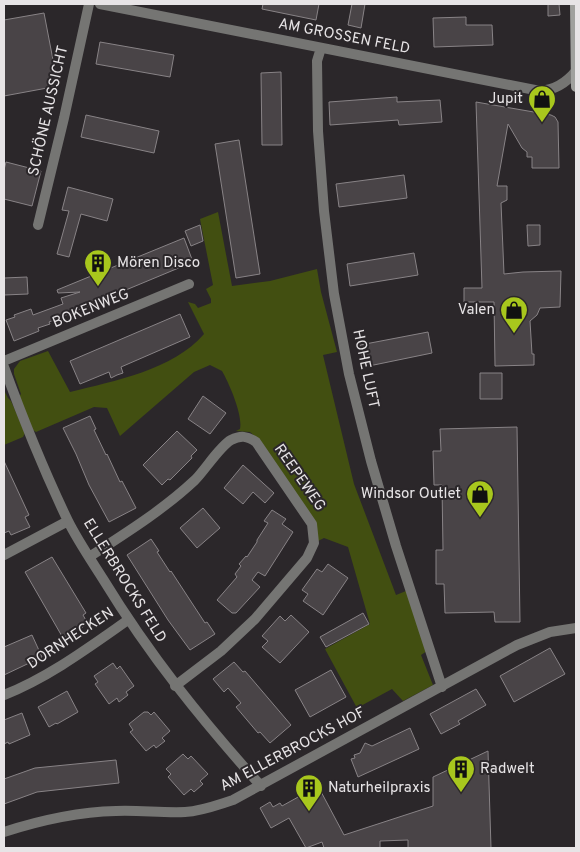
<svg xmlns="http://www.w3.org/2000/svg" width="580" height="852" viewBox="0 0 580 852" font-family="Overpass,sans-serif">
<style>
.green{fill:#424f11}
.building{fill:#494447;stroke:#888386}
.lines{fill:none;stroke-linecap:round;stroke-linejoin:round}
.street{stroke:#757573;stroke-width:10}
.secondary{stroke:#a0a19e;stroke-width:10}
.labels{text-anchor:middle;dominant-baseline:central;stroke-width:4;stroke-linejoin:round;paint-order:stroke}
.street-label{font-size:15px;fill:#e7e4e6;stroke:#2b272a}
.poi-label{font-size:15px;fill:#e7e4e6;stroke:#2b272a;text-anchor:end}
</style>
<rect width="100%" height="100%" fill="#2b272a"/>
<path class="green" d="M218,212L232,286L270,281L317,269L321,292L337,352L323,355L354,484L396,595L406,591L427,651L421,655L433,685L403,701L392,689L357,708L325,649L370,624L348,547L324,538L318,541L257,438L250,432L236,431L240,429C243,415 229,383 222,371L210,365L194,372L120,436L107,408L94,407L36,432L33,430L19,397L21,394L14,374V369L20,361L48,351L70,392C114,381 173,370 204,334L188,302L195,304L198,308L211,303V299L206,289L213,285L200,219Z
M4,390L8,398L11,401L25,433L23,437L4,445Z"/>
<path class="building" d="M263,4H319L316,20L262,9Z
M352,4H365L361,28L348,25Z
M548,4H559L560,15L548,16Z
M44,13L58,86L4,96V20Z
M466,17V25H492L493,45L434,47L433,18Z
M100,42L174,55L170,77L96,64Z
M281,72L282,145H262L261,73Z
M397,97V102L440,100L442,122L399,125L398,120L330,125L329,102Z
M476,102L551,115L555,117L558,122L559,168H532V157H527V152L522,148L508,124L497,186H507V200L501,203L504,274L523,272L561,271L560,307L540,308L537,315L530,321L532,354H534V365L495,366L494,302H464V288H482Z
M86,115L159,131L154,153L81,137Z
M239,140L260,274L236,278L215,144Z
M6,162L41,171L32,206L4,199V170Z
M404,175L407,198L339,207L336,184Z
M68,187L113,199L107,221L81,214L69,257L57,254L69,211L62,210Z
M200,225L203,241L191,246L185,231Z
M527,225H540V245L528,246Z
M184,238L193,262L49,322L50,324L38,328L39,331L14,341L6,320L15,317L14,315L31,309L33,315L63,304L61,298L80,292L58,293L57,290Z
M414,253L418,275L350,286L347,264Z
M27,277L28,294L4,295V278Z
M180,314L190,337L121,367L123,373L117,375L111,378L109,372L80,384L70,361Z
M428,332L432,353L364,367L360,345Z
M480,373H502V399H480Z
M203,396L226,413L210,434L188,419Z
M90,416L96,429L94,430L106,455L107,454L120,482L122,481L136,508L109,522L89,485L76,454L63,428Z
M517,427L520,622H495L494,612L445,613L444,584H436V550H443L442,485H434L433,451H441L440,429Z
M177,431L197,450L191,456L192,458L170,480L168,479L162,485L143,465Z
M4,461L29,515L25,517L30,527L11,535L9,531L4,533Z
M243,465L274,493L265,503L253,492L243,504L224,488Z
M203,508L220,528L197,548L180,528Z
M272,510L286,519L282,524L293,532L265,576L258,572L252,580L260,587L236,613H232L217,600L237,577L235,574L241,566L239,564L246,556L247,557L257,542V540L268,523L264,521Z
M151,539L159,551L157,552L170,572L171,571L205,623L207,622L215,634L190,650L168,620L127,555Z
M52,557L86,613L83,615L88,624L63,638L25,572Z
M328,564L348,578L323,615L303,601L308,594L302,590L317,569L322,572Z
M363,613L369,624L326,647L320,637Z
M291,615L309,632L280,663L262,647L268,641L262,636L280,616L285,621Z
M32,635L42,657L4,675V647Z
M550,648L565,674L514,702L500,676Z
M234,662L243,672L245,671L291,725L270,743L260,732L258,733L236,707L241,703L228,688L224,692L213,679Z
M113,663L117,669L120,666L134,686L126,692L128,695L119,702L117,698L109,704L95,684L98,682L94,676Z
M331,670L346,697L310,717L295,690Z
M476,689L486,705L458,721L460,724L441,734L430,714Z
M67,691L78,712L57,724L56,723L49,727L38,707Z
M144,712H148L151,715L154,712L170,731L162,738L165,741L156,748L154,745L146,751L130,732L133,730L129,724Z
M22,713L30,735L9,744L8,742L4,744V720Z
M410,728L419,749L358,777L351,759L355,758L354,755L360,753L365,743L372,746Z
M488,751L491,848H408V840L380,841V848H324L322,842L306,848L289,818L271,828L260,808L270,802L273,807L280,803L282,806L318,786L344,835L433,806V777Z
M183,754L188,759L191,756L208,774L200,781L203,784L194,792L191,789L184,795L168,777L171,774L166,769Z
M116,760L119,783L37,792L4,804V779L35,768Z"/>
<g class="lines">
<path class="street" d="M100,4L540,91C555,90 567,82 576,71
M321,48L317,61L318,131L324,211L334,294L349,374L371,461L396,546L442,687
M38,225L64,118L89,4
M4,361L189,284
M4,367C23,419 44,471 68,521C78,541 91,560 103,579C150,656 201,719 261,786
M4,555L68,521
M89,557C126,533 163,510 195,480C205,470 220,446 231,440C241,435 247,436 256,442L312,524L314,543L307,558L255,619L221,651L175,686
M4,695C49,677 88,648 128,620
M4,832C41,820 77,812 116,811C139,810 162,813 185,812C202,811 217,805 233,800L517,645L550,632L576,628"/>
<path class="secondary" d="M575,4L576,87"/>
</g>
<defs>
<g id="shop-pin" transform="scale(1.4375)"><path d="M0 17L-7.5 6A9.5 9.5 0 1 1 7.5 6Z" fill="#a8c71d" stroke="#2b272a"/><path d="M-5-2.5h2.3a2.7 3.5 0 0 1 5.4 0H5L5.5 6h-11ZM-1.5-2.5h3a1.5 2.3 0 0 0-3 0Z" fill="#111"/></g>
<g id="building-pin" transform="scale(1.4375)"><path d="M0 17L-7.5 6A9.5 9.5 0 1 1 7.5 6Z" fill="#a8c71d" stroke="#2b272a"/><path d="M-4-6H4V6H1V3H-1V6H-4ZM-2.5-4.3h1.7v1.8h-1.7ZM.8-4.3h1.7v1.8H.8ZM-2.5-1h1.7V.8h-1.7ZM.8-1h1.7V.8H.8Z" fill="#111"/></g>
</defs>
<g fill-rule="evenodd">
<use href="#shop-pin" x="542" y="99"/>
<use href="#building-pin" x="98" y="263"/>
<use href="#shop-pin" x="514" y="310"/>
<use href="#shop-pin" x="480" y="494"/>
<use href="#building-pin" x="461" y="769"/>
<use href="#building-pin" x="309" y="788"/>
</g>
<g class="labels">
<g class="street-label">
<text transform="translate(344 37) rotate(11)">AM GROSSEN FELD</text>
<text transform="translate(49 111) rotate(-77)">SCHÖNE AUSSICHT</text>
<text transform="translate(91 309) rotate(-22)">BOKENWEG</text>
<text transform="translate(365 369) rotate(78)">HOHE LUFT</text>
<text transform="translate(299 478) rotate(55)">REEPEWEG</text>
<text transform="translate(124 581) rotate(58)">ELLERBROCKS FELD</text>
<text transform="translate(71 639) rotate(-33)">DORNHECKEN</text>
<text transform="translate(293 750) rotate(-28)">AM ELLERBROCKS HOF</text>
</g>
<g class="poi-label">
<text x="523" y="99">Jupit</text>
<text x="117" y="263" text-anchor="start">Mören Disco</text>
<text x="495" y="310">Valen</text>
<text x="461" y="494">Windsor Outlet</text>
<text x="480" y="769" text-anchor="start">Radwelt</text>
<text x="328" y="788" text-anchor="start">Naturheilpraxis</text>
</g>
</g>
<rect width="580" height="852" fill="none" stroke="#e7e4e6" stroke-width="10"/>
</svg>
